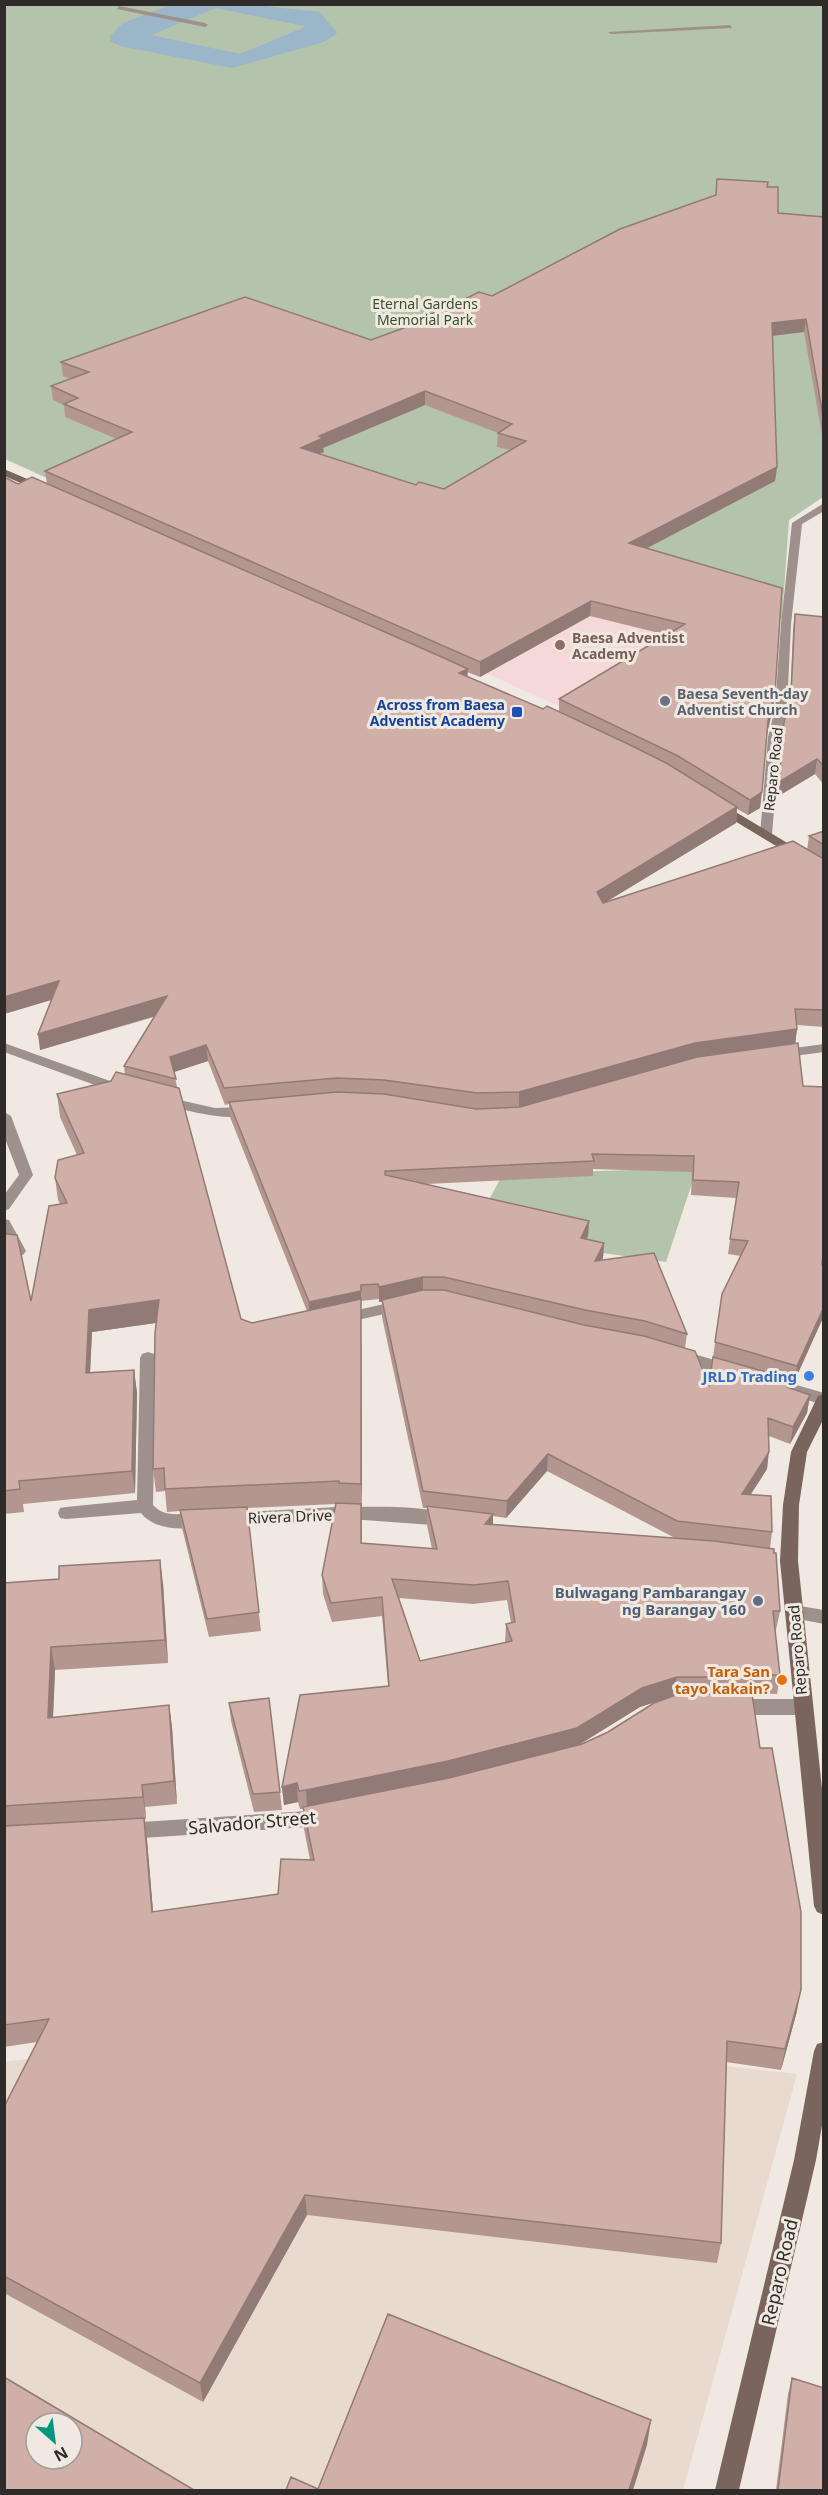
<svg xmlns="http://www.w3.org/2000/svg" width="828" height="2495" viewBox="0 0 828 2495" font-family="'Noto Sans',sans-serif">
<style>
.built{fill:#e8dacf;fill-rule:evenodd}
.education{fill:#f4d9d8}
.green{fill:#b3c3ac}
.water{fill:#9bb5c9;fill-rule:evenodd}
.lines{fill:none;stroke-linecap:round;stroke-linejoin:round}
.pedestrian{fill:#9e908b;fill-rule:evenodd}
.minor{fill:#9e908b;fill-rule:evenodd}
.tertiary{fill:#9e908b;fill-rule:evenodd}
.secondary{fill:#79655e;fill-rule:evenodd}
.wall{fill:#b39690;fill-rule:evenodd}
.shaded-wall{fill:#927a76}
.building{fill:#d0afa8;stroke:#927a76;stroke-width:1.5;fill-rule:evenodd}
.education-dot{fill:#8d6e63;stroke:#f0e9e1;stroke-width:2}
.worship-dot{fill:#6b7280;stroke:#f0e9e1;stroke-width:2}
.transit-dot{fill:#1a4fb4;stroke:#f0e9e1;stroke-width:2}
.shop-dot{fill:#3f7fe0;stroke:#f0e9e1;stroke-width:2}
.service-dot{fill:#5c6f8a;stroke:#f0e9e1;stroke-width:2}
.food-dot{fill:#e8710a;stroke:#f0e9e1;stroke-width:2}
.labels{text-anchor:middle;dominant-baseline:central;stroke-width:6;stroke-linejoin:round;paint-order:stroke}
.far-park-label{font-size:14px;fill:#38522a;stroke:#f0e9e1}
.far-education-label{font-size:14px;font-weight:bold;fill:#785e54;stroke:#f0e9e1;text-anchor:start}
.far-worship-label{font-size:14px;font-weight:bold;fill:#5b616d;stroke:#f0e9e1;text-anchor:start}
.far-transit-label{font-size:14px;font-weight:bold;fill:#164399;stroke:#f0e9e1;text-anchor:end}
.far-street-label{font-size:14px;fill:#2e2b29;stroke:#f0e9e1}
.shop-label{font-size:15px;font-weight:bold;fill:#366cbe;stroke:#f0e9e1;text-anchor:end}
.street-label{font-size:15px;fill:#2e2b29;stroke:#f0e9e1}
.service-label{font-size:15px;font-weight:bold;fill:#4e5e75;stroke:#f0e9e1;text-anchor:end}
.food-label{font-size:15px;font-weight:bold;fill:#c56008;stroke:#f0e9e1;text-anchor:end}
.near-street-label{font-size:18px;fill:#2e2b29;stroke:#f0e9e1}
</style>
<rect width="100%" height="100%" fill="#f0e9e1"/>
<path class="built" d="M326,2020L797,2074L683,2490H5L4,2062ZM36,2423H72V2459H36Z"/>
<path class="education" d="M593,568L782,619L774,659L563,708L439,652Z"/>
<path class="green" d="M5,5H823V497L789,520L782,619L593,569L172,535L5,459Z
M697,1168L666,1262L470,1234L503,1174Z"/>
<path class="water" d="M173,4L254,5L320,12L337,33L324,42L232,68L120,46L110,41V36L123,23ZM216,8L304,26L305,27L240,54L151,35Z"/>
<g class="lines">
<path class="pedestrian" d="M119,6L205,23L208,25L205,27L117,9Z
M730,25L732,28L611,34L608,32Z"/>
<path class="minor" d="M4,1043L124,1086L126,1089L124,1092H114L4,1052Z
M824,1044V1052L779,1058L772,1054L779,1050Z
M166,1097L215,1108L248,1107L255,1111C241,1126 180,1109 161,1104L159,1101Z
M4,1112L11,1116L33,1175L9,1209L4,1211V1195L19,1175L4,1136Z
M4,1219L9,1220L26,1251L23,1255L18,1256C3,1252 4,1232 4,1219Z
M402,1300L407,1301L410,1305L407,1309L344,1323L339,1322L336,1318L339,1314L344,1313Z
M680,1350L735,1366L737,1370L735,1374L729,1376L674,1360L672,1356L674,1352Z
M148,1352L154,1354L156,1358L153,1505C169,1522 188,1509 207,1515L209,1520L207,1525C187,1531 155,1531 141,1513L66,1519L60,1518L58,1513L60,1508L66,1507L137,1500L140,1358L142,1354Z
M783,1381L824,1393V1405L777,1391L775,1387L777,1383Z
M337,1507C374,1507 417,1504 452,1515L454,1520L452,1525L446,1526L364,1520L228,1525L222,1524L220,1519L222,1514L228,1513Z
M794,1605L824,1610V1624L788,1617L785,1612L788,1607Z
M735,1699H802L808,1702L811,1707L808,1712L802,1715H735L729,1712L726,1707L729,1702Z
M322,1808L329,1810L331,1816L329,1822L307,1827L127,1839L120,1837L117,1831L120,1825L127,1823L307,1811Z"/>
<path class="tertiary" d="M824,503V511L802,524L791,624L787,709L780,737L772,835L766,839L760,835L768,737L775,709L781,624L792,523Z"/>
<path class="secondary" d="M4,469L46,487L48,489L40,491L4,476Z
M719,802L824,865V875L715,809V803Z
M824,1394V1418L807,1452L799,1505L798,1561L824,1808V1915L817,1912L814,1906L780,1561L783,1505L791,1452L816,1400L818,1396Z
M824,2042V2114L816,2160L739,2490H715L794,2160L814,2051L817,2044Z"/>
</g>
<path class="wall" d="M768,182V187L778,213L824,217V446L804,332L772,336L777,467L775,481L647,548L773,709L767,734L760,808L748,815L737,809L736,823L606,902L807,850L809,836L824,831V1027L797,1025V1029L795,1044L822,1264L824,1265V1320H822L794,1382L790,1381L789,1387L810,1395L807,1413L790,1444L769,1436L767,1469L751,1494L772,1532L770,1548L780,1611L776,1630H775L780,1675L777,1694L746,1693V1694L797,2011L781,2070L726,2062L721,2243L717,2263L307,2215L203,2402L4,2293V2107L37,2042L4,2047V1583H163L168,1663L55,1670L53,1717L169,1705L172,1727L177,1804L145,1807L146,1819H145L147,1840L153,1912L278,1894L310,1860L304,1829L303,1809H300L298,1802L284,1805L282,1787L388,1686L382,1616L332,1622L323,1594L322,1575L336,1504L247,1508L261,1631L209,1637L182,1528L180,1511L167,1512L165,1491L156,1492L153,1469L156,1323L92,1332L90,1372L134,1370L137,1393L135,1493L23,1504L24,1512L4,1514V1228L31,1301L60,1204L58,1200L55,1178L77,1155L60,1117L57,1094L111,1081L125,1075L124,1066L154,1017L40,1050L51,1000L4,1014V477L18,484H47L45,471L117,439L65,417L64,405L53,400L51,386L71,379L63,376L61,362L371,340L409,326L463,300L492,296ZM425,405L498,433L497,447L510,450L444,489L416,485L319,454L324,452L323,448ZM590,616L667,635L559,699V712L543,709L467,677V672L480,677ZM208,1061L225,1105L229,1104L230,1117L307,1311L252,1323L241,1319L177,1087L174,1072ZM593,1169L692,1172L691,1195L736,1198L728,1254L741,1256L722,1294L709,1385L685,1348L687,1334L601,1261L603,1258L604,1243L586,1239L588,1236L589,1221L426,1184L593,1176ZM379,1299V1302H382V1317L423,1508H427V1525L432,1549L362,1543L361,1301ZM547,1471L675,1538L493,1524V1516L506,1518ZM399,1598L473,1604L507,1600L511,1623L506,1624L505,1643L420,1661ZM662,1700L608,1732L579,1745L640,1707Z
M795,614L824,617V785L815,774L777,797L784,722L790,700L793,629Z
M229,1703L280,1792L282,1810L254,1812L231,1721Z
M792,2378L824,2490H776L788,2394Z"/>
<path class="shaded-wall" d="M806,319L804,332L770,336L772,323Z
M425,391V405L323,448L324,452L301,462V448L319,436Z
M777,467L775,481L628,558L629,543Z
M591,601L590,616L480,677V662Z
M468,669L467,684L459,673Z
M775,693L773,709L766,737L768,721Z
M817,759L815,774L777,797L779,782Z
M762,792L760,808L748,815L750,800Z
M737,807L736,823L596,908L597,892Z
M59,981L61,997L4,1014V997Z
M167,996L168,1012L40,1050L38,1034Z
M797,1029L795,1046L519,1109V1092L695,1043Z
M206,1045L208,1061L171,1073L170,1057Z
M589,1221L588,1236L580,1253L581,1238Z
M604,1243L603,1258L594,1277L595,1261Z
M423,1277V1293L379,1302V1287Z
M361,1291V1306L362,1506L361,1484L309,1317V1302Z
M159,1300L162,1322L92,1332L89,1395L86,1373L89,1310Z
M824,1307L822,1320L794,1382L797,1366Z
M134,1370L137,1393L135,1493L132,1471Z
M810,1395L807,1413L790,1444L793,1427Z
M769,1452L767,1469L740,1511L742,1494Z
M548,1454L547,1471L506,1518L507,1501Z
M493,1514V1533L485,1524Z
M160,1560L163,1583L168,1663L165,1640Z
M51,1647L55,1670L52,1740L48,1718Z
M677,1677L674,1696L640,1707L575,1747L447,1780L307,1809L306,1790Z
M169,1705L172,1727L177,1804L174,1781Z
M297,1783L298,1802L284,1805L282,1787Z
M142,1785L145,1807L146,1819L143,1797Z
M144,1818L147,1840L155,1934L152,1912Z
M801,1990L797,2011L781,2070L785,2049Z
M305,2195L307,2215L203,2402L200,2383Z
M651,2420L647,2445L633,2490H629Z"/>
<path class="building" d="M717,179L768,182L767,187H778V213L824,217V422L806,319L772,323L777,467L629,543L782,588L775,693L768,721L762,792L750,800L678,756L559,699L685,624L591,601L480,662L45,471L132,432L64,404L78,398L51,386L89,372L61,362L245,297L371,340L409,326L459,299L463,300L479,292L492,296L620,229L716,195ZM425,391L512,424L498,433L526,441L444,489L419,482L416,485L301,448L323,438L319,436Z
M4,477L18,484L32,477L444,658L468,669L459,673L543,709L547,706L626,743L668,764L737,807L597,892L603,903L793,841L824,859V1010L795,1009L797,1029L695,1043L519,1092L477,1093L384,1080L337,1078L224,1088L206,1045L170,1057L176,1079L124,1066L167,996L38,1034L59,981L4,997Z
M795,614L824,617V766L817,759L779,782L784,722L791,694Z
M824,831V845L809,836Z
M798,1043L803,1086L824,1087V1247L822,1264L824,1265V1307L797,1366L715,1342L722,1294L748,1241L730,1239L739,1182L693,1180L694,1156L592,1154L594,1161L385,1171V1175L589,1221L581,1238L604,1243L595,1261L654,1253L687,1334L645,1321L585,1310L444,1277H423L379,1287L378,1284L361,1285V1291L309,1302L229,1102L337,1092L384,1094L476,1109L520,1107L697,1057Z
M116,1072L179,1088L241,1319L252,1323L361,1299V1484L339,1483V1481L165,1489L164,1468L153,1469L155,1333L159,1300L89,1310L86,1373L134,1370L132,1471L19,1481L20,1489L4,1491V1228L7,1234L17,1235L31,1301L49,1206L67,1203L55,1178L58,1160L84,1153L57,1094L111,1081Z
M423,1290H444L584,1325L644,1336L695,1351L709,1385L713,1357L790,1379L787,1387L810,1395L793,1427L768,1418L769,1452L742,1494L771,1496L772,1532L677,1521L548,1454L507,1501L423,1491L382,1300Z
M336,1503L361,1504V1543L437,1549L427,1506L493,1514L485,1524L714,1541L774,1549V1553H776L780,1611H773L780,1675H748L749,1677H677L642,1688L577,1728L448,1761L306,1790L299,1791L297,1783L282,1787L300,1695L389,1686L382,1597L331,1603L322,1575ZM392,1579L474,1585L508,1581L515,1622L506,1624L512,1641L420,1661Z
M247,1507L259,1612L207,1619L180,1510Z
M160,1560L165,1640L51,1647L48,1718L169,1705L174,1781L142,1785L143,1797L4,1806V1583L59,1579V1566Z
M678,1694H752L760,1748H772L801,1912V1990L785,2049L727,2041L721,2243L305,2195L200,2383L4,2276V2107L49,2019L4,2025V1826L144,1818L152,1912L278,1894L281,1859L314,1860L303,1807L449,1778L582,1744L608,1732L654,1703Z
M269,1698L280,1792L253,1794L229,1703Z
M388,2314L651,2420L629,2490H286L291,2477L318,2489Z
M4,2377L194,2490H4ZM36,2423H72V2459H36Z
M792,2378L824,2388V2490H778Z"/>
<circle class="education-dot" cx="560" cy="645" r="6"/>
<circle class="worship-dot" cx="665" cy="701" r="6"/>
<rect class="transit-dot" x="511" y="706" width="12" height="12" rx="3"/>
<circle class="shop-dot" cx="809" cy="1376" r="6"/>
<circle class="service-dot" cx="758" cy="1601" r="6"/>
<circle class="food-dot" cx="782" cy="1680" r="6"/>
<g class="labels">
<g class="far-park-label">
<text x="425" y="303">Eternal Gardens<tspan x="425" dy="16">Memorial Park</tspan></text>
</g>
<g class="far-education-label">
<text x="572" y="637">Baesa Adventist<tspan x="572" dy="16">Academy</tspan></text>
</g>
<g class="far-worship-label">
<text x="677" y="693">Baesa Seventh-day<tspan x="677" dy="16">Adventist Church</tspan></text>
</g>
<g class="far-transit-label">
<text x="505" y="704">Across from Baesa<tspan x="505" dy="16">Adventist Academy</tspan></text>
</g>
<g class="far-street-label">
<text transform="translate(773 769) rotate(-84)">Reparo Road</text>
</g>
<g class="shop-label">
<text x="797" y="1376">JRLD Trading</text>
</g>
<g class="street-label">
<text transform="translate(290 1516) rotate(-2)">Rivera Drive</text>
<text transform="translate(797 1650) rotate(-95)">Reparo Road</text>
</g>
<g class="service-label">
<text x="746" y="1592">Bulwagang Pambarangay<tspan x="746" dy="17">ng Barangay 160</tspan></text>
</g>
<g class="food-label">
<text x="770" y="1671">Tara San<tspan x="770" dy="17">tayo kakain?</tspan></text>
</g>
<g class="near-street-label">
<text transform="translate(252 1822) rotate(-5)">Salvador Street</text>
<text transform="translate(779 2272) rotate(-77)">Reparo Road</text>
</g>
</g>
<rect width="828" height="2495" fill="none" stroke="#2e2b29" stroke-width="12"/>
<g transform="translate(54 2441) rotate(152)"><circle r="28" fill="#f0e9e1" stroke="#a29d97" stroke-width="1.5"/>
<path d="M0-4.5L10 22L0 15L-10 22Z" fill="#059481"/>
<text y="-9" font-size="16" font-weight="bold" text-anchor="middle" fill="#2e2b29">N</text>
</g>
</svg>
